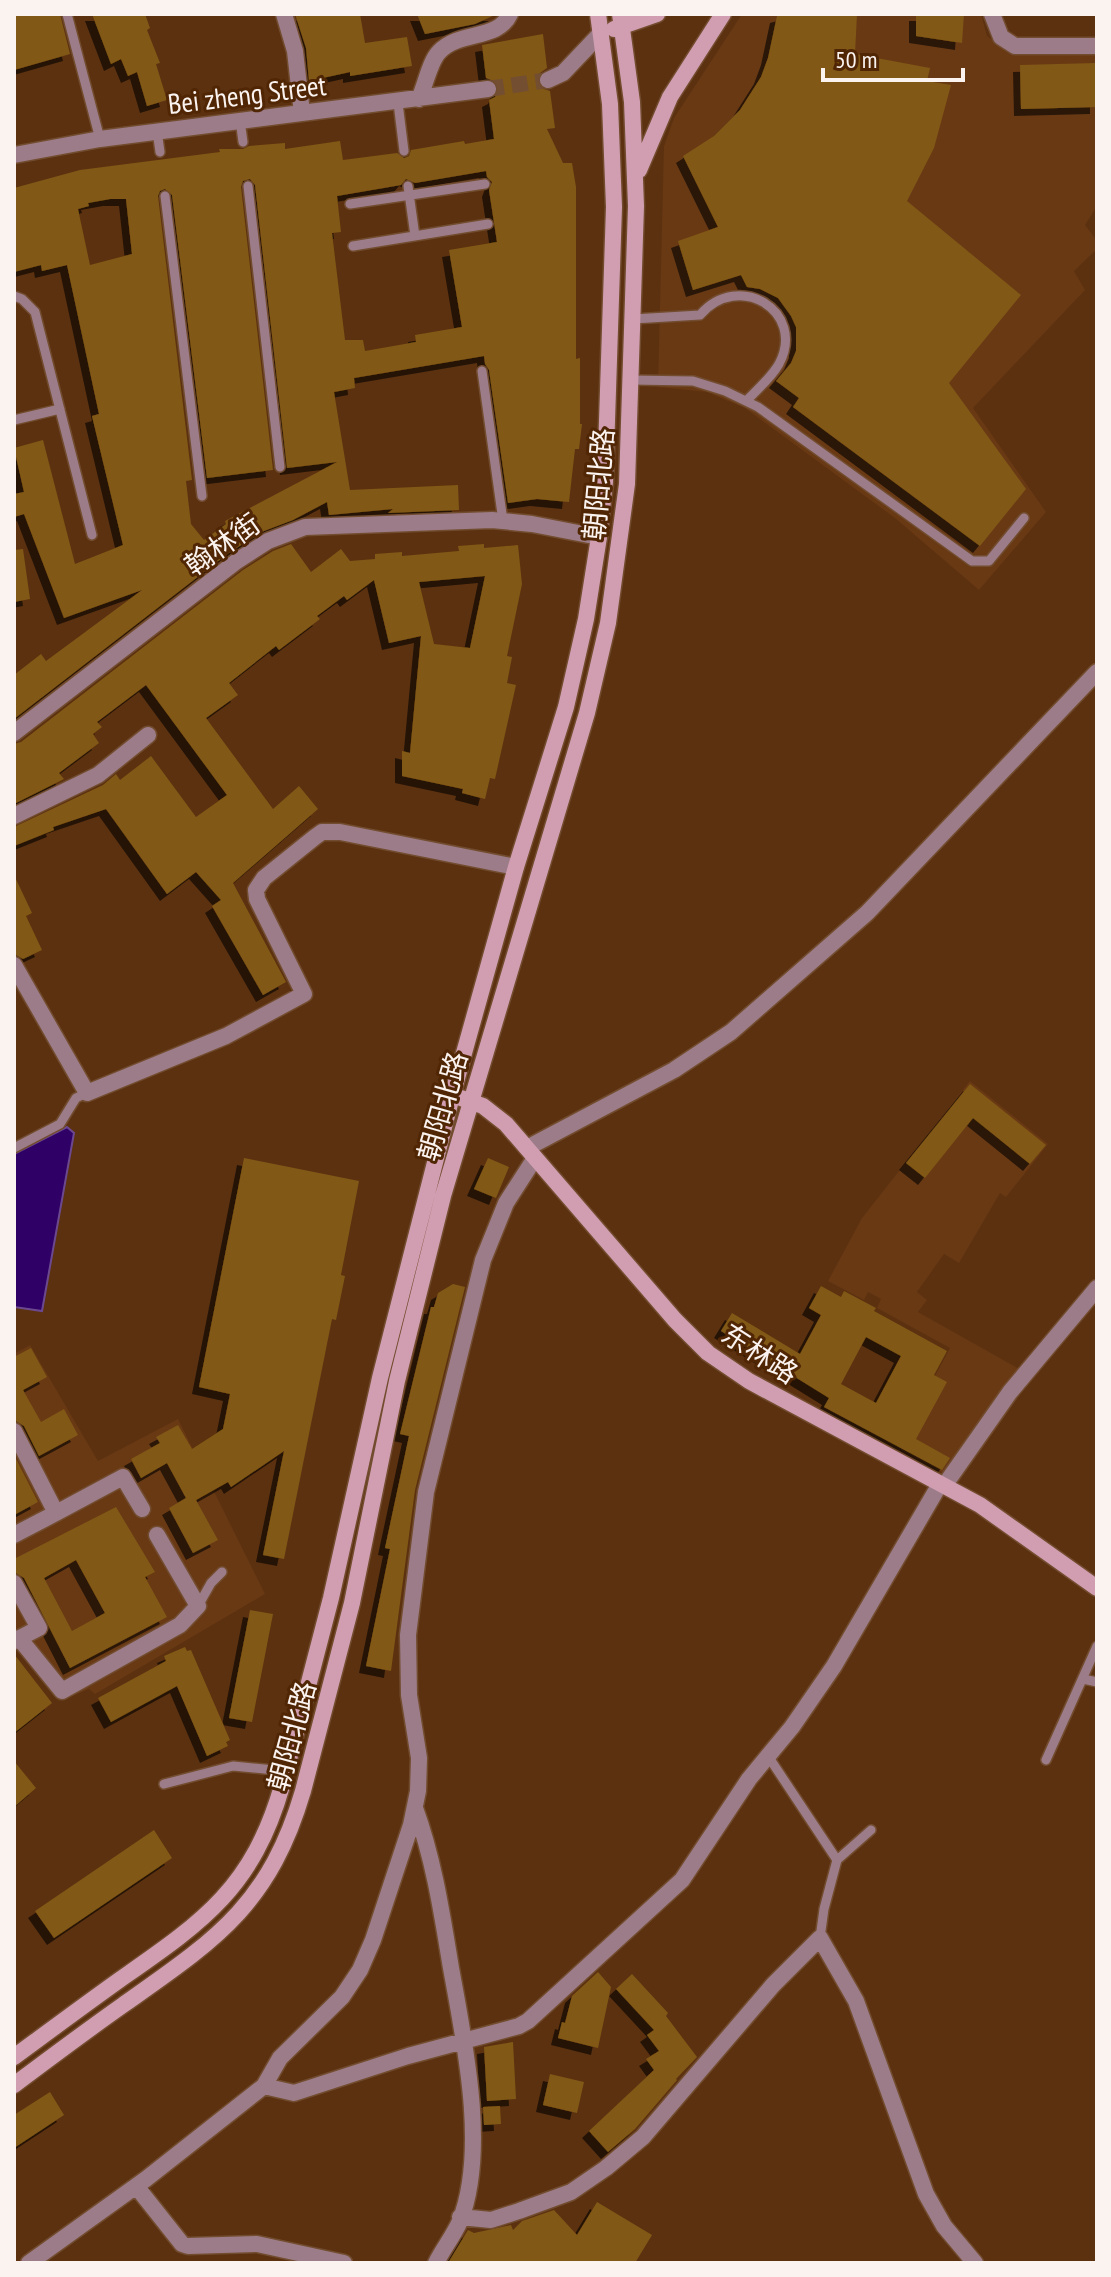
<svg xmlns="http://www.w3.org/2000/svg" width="1111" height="2277" viewBox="0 0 1111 2277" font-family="'PT Sans Narrow','Noto Sans SC',sans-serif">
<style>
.built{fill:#693914}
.water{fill:#2f0066;stroke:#6c498f;stroke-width:2}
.building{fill:#815815;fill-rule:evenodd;filter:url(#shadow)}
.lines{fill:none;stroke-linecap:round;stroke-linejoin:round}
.street-tunnel{stroke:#744e31;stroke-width:16;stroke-dasharray:16 8;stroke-linecap:butt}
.lane-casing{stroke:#724c2f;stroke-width:12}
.street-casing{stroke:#724c2f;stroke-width:19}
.secondary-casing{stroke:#724c2f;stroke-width:19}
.lane{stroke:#9c7c88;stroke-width:9}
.street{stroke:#9c7c88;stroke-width:16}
.secondary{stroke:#d19eb1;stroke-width:16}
.labels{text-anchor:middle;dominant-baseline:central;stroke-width:6;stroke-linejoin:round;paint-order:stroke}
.street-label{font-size:28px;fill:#fbf3ef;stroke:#502604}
</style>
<defs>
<filter id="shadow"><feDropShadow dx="-7" dy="7" stdDeviation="0" flood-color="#0009"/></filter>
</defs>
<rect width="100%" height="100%" fill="#5c3110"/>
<path class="built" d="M742,14H981L987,36L999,45L1013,51H1097V206L1085,225L1097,241V249L1074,271L1085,290L973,408L1046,512L979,590L895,518L745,408L707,392L658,387L664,146L674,118Z
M970,1081L1048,1144L1006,1197L1000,1193L959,1263L944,1254L917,1292L927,1300L918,1312L1021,1370L945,1474L897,1447L950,1348L877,1308L881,1299L868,1292L864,1300L828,1281L862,1218Z
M30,1345L98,1461L178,1419L265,1594L95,1694L89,1689L59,1701L14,1646V1354Z"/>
<path class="water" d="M67,1127L74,1133L42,1311L14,1307V1154Z"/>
<path class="building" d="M14,14H60L70,54L14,70Z
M92,14H145L150,28L147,30L160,63L156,64L167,100L147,106L137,72L128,76L121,59L111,64Z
M295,14H360L365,43L407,37L412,66L350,76V72L309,81L306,48Z
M417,14H497L475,24L425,34Z
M784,14H857L855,54L930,68L927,81L951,85L934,148L907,201L1021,295L949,383L1026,489L980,546L793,407L799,398L776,381L791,363L796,351V327L791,316L778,298L760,289L747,287L741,275L693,290L678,241L718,227L683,156L714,136L740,110L761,77L768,58L777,16Z
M916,14H964L962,43L916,36Z
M543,34L547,68L540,73L537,80L541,88L550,91L555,128L547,129L563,163H572L576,187V359L580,358V424H582L579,449H575L569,502L537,499L508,503L489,370L485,364L484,356L354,378L355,388L334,392L350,490L458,485L459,510L388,513L393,509L329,515L327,502L293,520L264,531L230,552L14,719V675L41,654L46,661L142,590L64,618L24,514L14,517V494L24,492L14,448L43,440L75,564L123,545L92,416L99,414L67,265L42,271L41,265L14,272V188L80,170L220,152L219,149H243L249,146L285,143V149L340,141L343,160L397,153L404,158L409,156L411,150L464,141L465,144L494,139L489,100L495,97L499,88L496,82L486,78L482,45ZM486,171L487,177L492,182L489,190L497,242L449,250L462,327L415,335L416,342L365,351L363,340H345L332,233L341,232L337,196L401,185L406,179L415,183ZM250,179L255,185L287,468L337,462L225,521L226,524L204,540L191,524L186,481L192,480L158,196L160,191L165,189L172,195L207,478L273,470L241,187L243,181ZM110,199H126L132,254L90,265L78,209L89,206L88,203Z
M1097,63V107L1021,109L1020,65Z
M291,544L311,572L341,549L350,561L375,559V554L402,552V556L459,551L458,546L484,544V548L518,545L522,584L507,656L512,657L507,683L516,685L495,779L490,778L485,799L462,793L463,789L402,776V751L410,753L421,636L389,643L374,580L347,600L344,596L317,616L320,619L279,650L276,646L229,683L238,695L206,718L273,809L299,786L318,809L233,883L286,982L263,995L212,906L221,900L196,872L167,894L106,809L53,827L54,830L14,846V827L103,785L116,774L120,780L151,756L196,817L227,795L146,685L97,722L102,727L93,734L99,743L59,773L64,779L14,804V744L21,742L243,570L273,551ZM485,576L470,648L434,644L419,582Z
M23,549L30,599L14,602V550Z
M14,875L32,913L26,916L42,950L23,959L14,954Z
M970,1084L1046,1145L1030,1164L973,1118L925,1178L906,1163Z
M244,1158L359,1181L341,1275L345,1276L336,1320L332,1319L284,1559L263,1555L284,1451L231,1487L228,1482L196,1500L218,1540L193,1553L169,1508L186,1498L167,1463L141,1478L131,1459L160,1443L156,1437L178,1425L192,1449L223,1429L230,1394L199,1387Z
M488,1158L509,1167L496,1198L474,1189Z
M453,1284L465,1287L415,1490L391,1671L366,1666L390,1549L385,1548L409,1436L400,1434L431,1307H434L438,1293Z
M821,1286L841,1297L844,1291L876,1308L874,1311L947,1351L934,1375L947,1382L916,1439L950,1458L942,1470L824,1407L829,1398L721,1331L732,1313L800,1354L821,1315L809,1308ZM866,1337L901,1356L876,1403L841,1384Z
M31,1348L47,1377L23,1390L41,1422L64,1409L78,1435L39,1456L24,1426L14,1420V1357Z
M14,1455L38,1502L14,1515Z
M116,1507L155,1572L145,1577L167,1617L70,1668L24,1578L14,1572V1559ZM76,1560L105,1613L72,1631L44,1578Z
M250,1610L273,1614L252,1722L229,1718Z
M185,1647L187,1651L191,1650L230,1740L226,1742L228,1746L207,1756L177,1686L111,1722L98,1698L166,1661L164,1656Z
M14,1654L52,1703L14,1733Z
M14,1761L36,1788L14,1807Z
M154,1830L172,1858L54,1938L35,1911Z
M598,1972L611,1987L598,2048L558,2038L562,2022L565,2023L572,1996Z
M632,1974L668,2013L666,2016L697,2057L676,2079L677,2080L635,2129L608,2152L589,2131L654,2070L646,2059L659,2051L647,2035L654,2030L616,1989Z
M513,2042L516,2099L487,2101L484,2047Z
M550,2074L584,2082L577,2113L543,2105Z
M50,2092L64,2115L14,2148V2115Z
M500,2106L501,2124L484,2125L483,2107Z
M597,2202L652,2235L635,2263H448L468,2230L474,2233L511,2225L513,2230L522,2221L554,2210L577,2235Z"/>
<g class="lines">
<path class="street-tunnel" d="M488,89L548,80"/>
<g class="lane-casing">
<path id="lane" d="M67,14L100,139
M398,103L404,151
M240,120L243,142
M157,131L160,152
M248,186L280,467
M408,186L415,236
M165,196L202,496
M350,204L485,184
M353,246L488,224
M14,296L22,299L35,312L92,535
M633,319L700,315C738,270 807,311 779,364C771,378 757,390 746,401
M482,371L503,521
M631,380L693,381L725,391L758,407L972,561H989L1024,518
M14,420L60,409
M14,1148L60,1124L76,1098L87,1093
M198,1606L211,1583L222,1572
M1083,1679L1097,1682
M768,1756L837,1860
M1046,1760L1097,1646
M164,1784L233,1766L285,1771
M820,1938L824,1909L837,1860L871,1830"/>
</g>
<g class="street-casing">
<path id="street" d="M284,14L295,51L302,113
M992,14L1001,37L1015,46H1097
M548,80L563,73L601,33
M419,99C425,86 430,61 439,52C459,30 498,41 510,14
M14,155L100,139L488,89
M14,733L237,561L268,541L305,527L492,520L532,524L599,537
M14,816L98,775L148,735
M14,965L87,1093L226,1036L304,994L257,899L256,890L264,878L315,837L322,832H340L516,867
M527,1148L674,1070L731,1032L867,913L1097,672
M14,1431L56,1513L14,1535
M944,1486L1010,1392L1097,1288
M56,1513L123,1477L142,1509
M14,1583L39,1628L14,1641
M19,1638L62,1691L180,1625L198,1606L157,1535
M415,1808C434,1860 442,1914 451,1968C464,2040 488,2150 460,2221C454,2235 443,2249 436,2263
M264,2086L294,2093L408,2056L519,2026L528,2021L682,1880L749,1779L792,1727L834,1666L940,1484
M136,2186L182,2244L188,2246L257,2244L344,2263
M460,2217L491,2220L519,2211L571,2192L606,2168L643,2137L773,1985L820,1938L856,2001L926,2194L944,2226L975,2263
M29,2263L146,2179L264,2086L280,2058L342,1997L360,1970L373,1940L411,1825L418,1791L419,1758L409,1695L408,1635L426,1492L483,1260L506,1203L535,1158"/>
</g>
<g class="secondary-casing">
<path id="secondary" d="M614,29L657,14
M639,170L670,97L723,14
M461,1098L483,1106L506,1124L675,1320L708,1353L749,1381L980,1505L1097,1588
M14,2057C48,2032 83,2006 118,1981C201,1923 252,1890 282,1786L331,1598L380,1378L452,1096L516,867L566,707L586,619L599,537L605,482L614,207L610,104L598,14
M14,2085C50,2058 86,2031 123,2005C215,1940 269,1906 303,1791L352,1603L397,1381L443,1196L587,713L608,623L627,484L636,206L632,102L620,14"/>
</g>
<use href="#lane" class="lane"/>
<use href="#street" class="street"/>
<use href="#secondary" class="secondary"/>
</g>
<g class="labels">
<g class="street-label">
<text transform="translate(247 94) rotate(-7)">Bei zheng Street</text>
<text transform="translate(598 484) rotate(-85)">朝阳北路</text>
<text transform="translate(222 544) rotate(-35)">翰林街</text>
<text transform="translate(442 1106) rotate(-74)">朝阳北路</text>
<text transform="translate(760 1353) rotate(33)">东林路</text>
<text transform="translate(291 1736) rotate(-75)">朝阳北路</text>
</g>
</g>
<rect width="1111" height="2277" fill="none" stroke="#fbf3ef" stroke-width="32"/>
<path d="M823 68v12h140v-12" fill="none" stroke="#fbf3ef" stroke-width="4"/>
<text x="835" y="68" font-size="24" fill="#fbf3ef" stroke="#502604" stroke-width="6" paint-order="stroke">50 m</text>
</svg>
